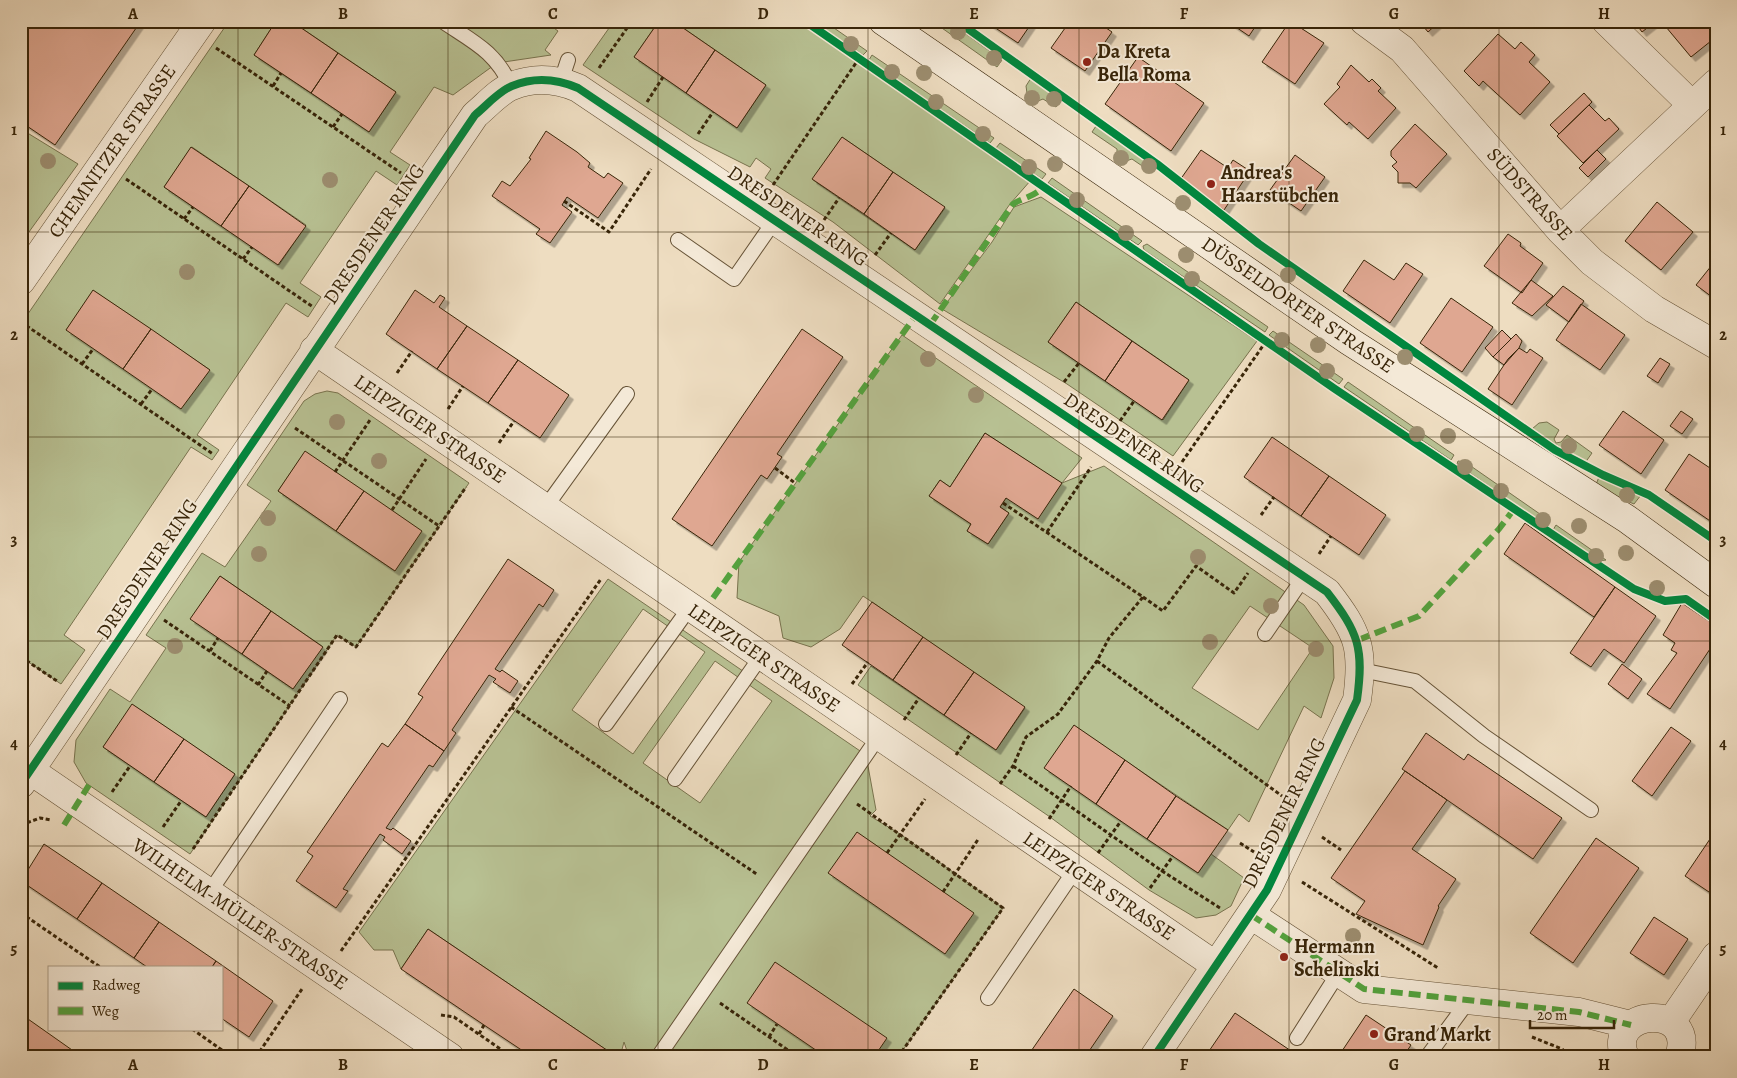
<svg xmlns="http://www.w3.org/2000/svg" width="1737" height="1078" viewBox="0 0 1737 1078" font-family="Alegreya,serif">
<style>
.green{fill:#b8c193;stroke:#78734e;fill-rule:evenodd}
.building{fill:#dfa791;stroke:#382509;filter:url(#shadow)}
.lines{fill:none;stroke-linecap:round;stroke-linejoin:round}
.service-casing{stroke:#665337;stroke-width:16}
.minor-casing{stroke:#665337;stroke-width:29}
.secondary-casing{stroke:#382509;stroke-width:29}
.path{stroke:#382509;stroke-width:3;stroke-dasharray:4 2.5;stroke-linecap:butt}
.service{stroke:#f4e9d7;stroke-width:14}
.minor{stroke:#f4e9d7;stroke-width:28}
.secondary{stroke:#f4e9d7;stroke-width:28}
.quiet{stroke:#53a33e;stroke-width:6;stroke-dasharray:12 6;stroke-linecap:butt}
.cycleway-casing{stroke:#f4e9d7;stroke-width:11}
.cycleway{stroke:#00873e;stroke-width:8}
.tree{fill:#9c8d6f}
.grid{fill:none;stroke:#382509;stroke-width:1;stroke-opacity:0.55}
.poi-dot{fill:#8f2418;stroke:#f4e9d7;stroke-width:2}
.labels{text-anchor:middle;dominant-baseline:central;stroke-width:4;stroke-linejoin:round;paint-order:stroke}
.poi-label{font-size:20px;font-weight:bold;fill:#382509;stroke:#f4e9d7;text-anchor:start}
.street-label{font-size:20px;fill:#382509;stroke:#f4e9d7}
.neatline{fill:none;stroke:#382509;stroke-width:2}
.grid-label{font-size:16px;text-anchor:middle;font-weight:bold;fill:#382509}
</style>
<defs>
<filter id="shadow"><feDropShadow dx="4.5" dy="4.5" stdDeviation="0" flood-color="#0004"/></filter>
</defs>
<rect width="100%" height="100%" fill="#eeddc1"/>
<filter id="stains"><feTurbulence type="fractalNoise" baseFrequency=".004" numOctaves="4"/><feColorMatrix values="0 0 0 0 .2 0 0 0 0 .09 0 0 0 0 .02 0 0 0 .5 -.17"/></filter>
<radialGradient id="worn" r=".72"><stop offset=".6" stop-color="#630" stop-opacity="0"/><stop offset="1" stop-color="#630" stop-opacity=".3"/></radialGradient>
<path class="green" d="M229,21H276L254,55L369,132L396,92L291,21H451L470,35L463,27L467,21H544L558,31L545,50L551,55L497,63L453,95L434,87L390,152L410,165L397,185L376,171L300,283L321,297L308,317L286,303L197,435L219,450L212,460L191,447L64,635L85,650L61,684L21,657V324ZM192,147L306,225L279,265L164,187ZM94,291L210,370L66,330Z
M614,21H659L634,57L737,128L766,85L673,21H798L1031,180L1010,204L940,304L833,222L765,178L771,169L756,158L750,167L694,139L583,65ZM842,137L945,208L915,250L813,180Z
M813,21H824L867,51L863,55Z
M932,21H948L1002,60L997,67Z
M872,55L994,138L990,143L869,60Z
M1031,78L1063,99L1056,107L1043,99L1033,103L1028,100L1026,86Z
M1098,123L1156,165L1151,172L1132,159L1120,163L1117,161V149L1092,132Z
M21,129L78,164L21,243Z
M1000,143L1046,174L1042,179L996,148Z
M1052,178L1142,241L1138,245L1048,183Z
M1041,197L1257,341L1173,456L1067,384L942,309L992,242L1014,207ZM1076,302L1189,380L1163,420L1048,342Z
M1147,244L1268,327L1265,332L1144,250L1143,246Z
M1273,331L1343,379L1339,384L1269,335Z
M902,335L1082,458L1062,483L1104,466L1304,605L1333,646L1334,678L1321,718L1304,706L1249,822L1239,814L1228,830L1074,726L1045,768L1198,873L1211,854L1244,878L1231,906L1216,915L1196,918L1149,890L1050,817L858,685L871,666L996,750L1025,708L872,602L863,596L840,629L811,647L783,638L779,616L737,598L739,562ZM985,433L1061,483L1006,498L1000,507L1009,513L988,544L967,531L971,524L929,496L940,480L950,487ZM1250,606L1313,648L1258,730L1192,688Z
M1348,382L1454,455L1451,460L1344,387Z
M327,391L338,393L469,483L356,647L337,635L190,854L86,783L74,762L76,740L110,689L130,702L166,648L146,635L202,553L225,567L271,501L247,485L304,401L315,394ZM305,452L395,571L278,491ZM220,576L322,646L293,689L191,619ZM133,705L235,774L206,817L103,747Z
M1547,422L1559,430L1554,439L1556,443L1561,442L1567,435L1592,453L1585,463L1532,429L1539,423Z
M1458,461L1465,462L1550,521L1547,526L1457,464Z
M1599,477L1641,495L1634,504L1595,487Z
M1556,525L1606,560L1597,561L1553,530Z
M608,579L866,755L876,810L870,816L900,834L1003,908L898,1057H629L624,1042L620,1057H617L428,929L401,969L393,950H374L359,932ZM643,609L705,652L633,754L572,710ZM715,661L772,701L700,803L643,763Z"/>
<path class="building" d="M21,21H141L55,145L21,122Z
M276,21H291L338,53L311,93L254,55Z
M659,21H673L715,50L686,93L634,57Z
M985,21H1033L1018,43Z
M1070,21H1096L1112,32L1085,71L1051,48Z
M1227,21H1259L1249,36Z
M1290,21L1324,43L1295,84L1262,62Z
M1419,21H1440L1428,32Z
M1634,21H1656L1642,32Z
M1673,21H1716V37L1691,57L1666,27Z
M1498,34L1515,49L1521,42L1535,55L1529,62L1550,82L1520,115L1483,81L1479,86L1464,71Z
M715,50L766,85L737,128L686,93Z
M338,53L396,92L369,132L311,93Z
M1138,57L1204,103L1171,151L1105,104Z
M1351,65L1369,82L1372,79L1381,88L1378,91L1396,108L1368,139L1349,122L1347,125L1324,104L1340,87L1337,84Z
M1584,93L1592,102L1559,134L1550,125Z
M1589,105L1605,121L1609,118L1619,129L1583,163L1557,136Z
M1415,124L1447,154L1416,188L1410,183H1398V172L1392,166L1397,162L1391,156V151Z
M546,131L577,152L590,163L588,167L604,178L608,173L623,183L598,218L567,197L562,205L572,212L550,243L536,234L540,229L492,196L502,181L510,186L531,159L529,158Z
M842,137L893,172L864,214L812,179Z
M191,147L249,186L221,226L164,187Z
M1201,150L1228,168L1233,160L1250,171L1224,210L1180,180Z
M1597,150L1606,159L1588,177L1579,168Z
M1295,155L1325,177L1301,211L1270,190Z
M893,172L945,207L915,250L864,214Z
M249,186L306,226L278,265L221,226Z
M1657,202L1693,232L1661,270L1625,241Z
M1508,234L1521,243L1520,246L1543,263L1522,293L1484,266Z
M1364,260L1394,280L1406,263L1423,274L1390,323L1343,291Z
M1716,260V300L1696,285Z
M1531,280L1553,296L1532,316L1512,303Z
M1563,286L1584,301L1569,322L1546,305Z
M93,290L151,329L123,369L66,330Z
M415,290L434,303L440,295L445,298L439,307L467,326L437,369L386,334Z
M1451,298L1493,327L1462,372L1420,343Z
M1076,302L1132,341L1105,381L1048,342Z
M1581,304L1625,335L1600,370L1556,340Z
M467,326L518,360L488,403L437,369Z
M151,329L210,370L181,409L123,369Z
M802,329L843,357L777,454L782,457L767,479L761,475L712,546L672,519Z
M1502,330L1511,339L1493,357L1485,348Z
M1516,334L1522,341L1519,348L1504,365L1493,357Z
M1132,341L1189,380L1162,420L1105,381Z
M1519,348L1527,353L1530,349L1543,358L1512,405L1488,389L1508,359Z
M1660,358L1670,364L1658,383L1647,376Z
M518,360L569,395L540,438L488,403Z
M1623,411L1664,440L1641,474L1599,445Z
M1681,411L1693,419L1682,434L1670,426Z
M985,433L1062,483L1038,519L1006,498L1000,507L1009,513L988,544L967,531L971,524L929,496L940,480L950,487Z
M1272,437L1329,476L1301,516L1244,477Z
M305,451L364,491L336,531L278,491Z
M1689,454L1716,472V525L1665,490Z
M1329,476L1386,515L1359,555L1301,516Z
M364,491L422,531L395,571L336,531Z
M1525,523L1615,587L1594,617L1504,554Z
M508,559L554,590L543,607L539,604L495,669L500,672L502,670L518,681L510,693L493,682L496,679L489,675L452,730L456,733L444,751L405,724L423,697L418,694Z
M220,576L271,611L242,654L190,619Z
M1615,587L1656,616L1624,663L1604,649L1591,667L1570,653Z
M872,602L923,637L893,680L842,645Z
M1682,603L1716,626V640L1670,709L1647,694L1677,653L1671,650L1675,643L1663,635Z
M271,611L323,647L293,689L242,654Z
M923,637L974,672L944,715L893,680Z
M1622,664L1642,679L1628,699L1608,684Z
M974,672L1025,707L996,750L944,715Z
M132,704L184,739L154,782L103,747Z
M405,724L444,751L433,767L429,765L386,828L391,830L393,828L411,841L402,854L383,840L385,837L380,834L343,889L348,891L336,908L296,881L313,856L307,852L382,743L388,747Z
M1074,725L1125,760L1096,804L1044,768Z
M1671,727L1691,741L1652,796L1632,781Z
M1426,733L1464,760L1468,754L1562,818L1533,859L1402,769Z
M184,739L235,774L206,817L154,782Z
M1125,760L1176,796L1147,839L1096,804Z
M1405,771L1447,800L1412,849L1456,879L1438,906L1439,907L1423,945L1356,914L1365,901L1331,878Z
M1176,796L1228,830L1198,873L1147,839Z
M857,832L974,913L945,954L828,873Z
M1596,838L1639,868L1573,963L1530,933Z
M1710,839L1716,842L1715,896L1685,876Z
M44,844L102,883L77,919L21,881Z
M102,883L159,922L134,958L77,919Z
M1654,917L1688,939L1664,975L1630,953Z
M159,922L216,961L212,967H147L134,958Z
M428,929L617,1057H532L484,1025L401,969Z
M216,961L273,1001L249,1037L221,1018V967H212Z
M775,962L887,1038L874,1057H826L747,1003Z
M1074,989L1113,1016L1085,1057H1027Z
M1235,1013L1300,1057H1211L1207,1054Z
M1366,1015L1411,1045L1403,1057H1338Z
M28,1019L82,1057H21V1029Z"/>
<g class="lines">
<g class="service-casing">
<path id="service" d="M442,21C473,42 495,51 511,86
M561,81L568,60
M678,240L734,279L775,220
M545,508L627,394
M1265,634L1304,577
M1361,670L1415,681L1484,736L1591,810
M606,724L690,607
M675,779L762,655
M209,893L340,699
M988,998L1075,870
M1297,1038L1339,972
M658,1057L879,736
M1427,1057L1469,1000"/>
</g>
<g class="minor-casing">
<path id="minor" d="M1364,21L1402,49L1560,230L1592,262L1654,309L1716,345
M1606,21L1692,105
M1560,230L1716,83
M21,281L202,21
M314,350L1215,965
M31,771L450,1057
M21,784L475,115C486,106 499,91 512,86C534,77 557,79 578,88L1327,592C1359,633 1364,649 1357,700L1267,890L1154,1057
M1251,915L1364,989L1579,1012L1631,1025
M1671,1022L1716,956
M1625,1057C1604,1009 1698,1001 1679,1057"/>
</g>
<g class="secondary-casing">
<path id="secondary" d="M883,21L1349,341L1627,519L1716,584"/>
</g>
<path class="path" d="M216,48L401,173
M599,68L632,21
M273,86L281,73
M647,102L663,77
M333,127L342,114
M698,134L713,112
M126,179L313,307
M773,185L860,57
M564,201L609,232L651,169
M184,219L193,207
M824,220L839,198
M875,255L891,233
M243,259L252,247
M21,322L213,454
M82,364L93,349
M397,373L412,351
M1064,382L1079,363
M141,404L152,389
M448,409L463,386
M1120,421L1134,401
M295,428L439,526
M499,443L514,421
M1182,462L1267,340
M775,468L795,483
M335,472L370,420
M392,510L426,459
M1261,515L1274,497
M1047,532L1091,467
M1319,554L1331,536
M1143,597L1163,611L1196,566L1234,593L1248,573
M164,620L290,706
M210,651L218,638
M21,657L57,681
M1097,661L1282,796
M852,684L868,662
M258,685L267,671
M511,707L758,875
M904,720L919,698
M956,755L971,733
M1013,766L1162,871L1220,908
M1000,784L1013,766L1026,737L1058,714L1097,661L1109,638L1143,597L1003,503
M112,792L130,766
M857,804L1003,908L898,1057
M1049,819L1071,786
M21,825L40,818L51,820
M163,827L181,801
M1322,837L1341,850
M1240,843L1254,852
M193,849L337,635L356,647L466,487
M887,853L925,799
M1098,853L1121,821
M1302,882L1438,968
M1150,888L1173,856
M943,892L979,838
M21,913L100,967
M341,951L601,579
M720,1003L798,1057
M441,1015L454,1017L512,1057
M192,1029L232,1057
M479,1034L484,1025
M769,1037L777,1024
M1532,1037L1562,1049L1571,1057
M478,1052L485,1057
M256,1057L302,989"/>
<use href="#service" class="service"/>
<use href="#minor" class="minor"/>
<use href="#secondary" class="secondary"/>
<path class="quiet" d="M930,325L1013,204C1023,198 1035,196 1042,188
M713,598L916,315
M1358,640L1419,616L1499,529L1514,509
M64,825L89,785
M1251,915L1364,989L1579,1012L1631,1025"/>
<g class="cycleway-casing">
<path id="cycleway" d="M805,21L1335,389L1634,589L1665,601L1686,599L1716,620
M957,21L1157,164L1259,244L1555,450L1603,475L1649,495L1716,541
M21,784L475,115C486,106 499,91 512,86C534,77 557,79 578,88L1327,592C1359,633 1364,649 1357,700L1267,890L1154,1057"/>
</g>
<use href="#cycleway" class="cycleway"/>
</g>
<g class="tree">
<circle cx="958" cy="32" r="8"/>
<circle cx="851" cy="44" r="8"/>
<circle cx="994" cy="58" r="8"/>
<circle cx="892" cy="72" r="8"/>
<circle cx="924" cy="73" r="8"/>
<circle cx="1032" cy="98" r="8"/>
<circle cx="1054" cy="99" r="8"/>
<circle cx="936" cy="102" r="8"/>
<circle cx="983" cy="134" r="8"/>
<circle cx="1121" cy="158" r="8"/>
<circle cx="48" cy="161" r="8"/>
<circle cx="1055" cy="164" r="8"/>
<circle cx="1149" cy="166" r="8"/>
<circle cx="1029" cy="167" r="8"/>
<circle cx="330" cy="180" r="8"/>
<circle cx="1077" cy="200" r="8"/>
<circle cx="1183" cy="203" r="8"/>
<circle cx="1126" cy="233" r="8"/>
<circle cx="1186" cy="255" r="8"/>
<circle cx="187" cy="272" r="8"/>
<circle cx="1288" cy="275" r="8"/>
<circle cx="1192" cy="279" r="8"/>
<circle cx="1282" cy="340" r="8"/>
<circle cx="1318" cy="345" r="8"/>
<circle cx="1405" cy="357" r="8"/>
<circle cx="928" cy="359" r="8"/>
<circle cx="1327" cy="371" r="8"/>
<circle cx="976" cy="395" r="8"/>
<circle cx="337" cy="422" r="8"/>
<circle cx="1417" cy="434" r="8"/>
<circle cx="1448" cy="436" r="8"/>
<circle cx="1569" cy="446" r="8"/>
<circle cx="379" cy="461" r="8"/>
<circle cx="1465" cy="467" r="8"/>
<circle cx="1501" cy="491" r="8"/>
<circle cx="1627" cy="495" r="8"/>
<circle cx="268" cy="518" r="8"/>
<circle cx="1543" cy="520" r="8"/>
<circle cx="1579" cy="526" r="8"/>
<circle cx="1626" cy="553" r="8"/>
<circle cx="259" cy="554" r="8"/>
<circle cx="1596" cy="556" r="8"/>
<circle cx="1198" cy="557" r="8"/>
<circle cx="1657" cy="588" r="8"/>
<circle cx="1271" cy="606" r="8"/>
<circle cx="1210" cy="642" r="8"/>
<circle cx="175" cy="646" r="8"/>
<circle cx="1316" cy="649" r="8"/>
<circle cx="1353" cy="936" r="8"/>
</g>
<path class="grid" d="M238,21V1057M448,21V1057M658,21V1057M868,21V1057M1079,21V1057M1289,21V1057M1499,21V1057M21,232H1716M21,437H1716M21,641H1716M21,846H1716"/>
<g class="poi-dot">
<circle cx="1087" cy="62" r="5"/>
<circle cx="1211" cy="184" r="5"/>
<circle cx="1284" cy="957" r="5"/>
<circle cx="1374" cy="1034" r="5"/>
</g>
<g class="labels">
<g class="poi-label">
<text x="1097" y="51">Da Kreta<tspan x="1097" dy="23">Bella Roma</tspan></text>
<text x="1221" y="172">Andrea's<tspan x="1221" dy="23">Haarstübchen</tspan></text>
<text x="1294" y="946">Hermann<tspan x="1294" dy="23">Schelinski</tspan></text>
<text x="1384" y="1034">Grand Markt</text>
</g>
<g class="street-label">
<text transform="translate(112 151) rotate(-55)">CHEMNITZER STRASSE</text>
<text transform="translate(1530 194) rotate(48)">SÜDSTRASSE</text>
<text transform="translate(798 216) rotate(34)">DRESDENER RING</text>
<text transform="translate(374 234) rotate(-56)">DRESDENER RING</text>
<text transform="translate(1298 305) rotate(34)">DÜSSELDORFER STRASSE</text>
<text transform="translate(430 429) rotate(34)">LEIPZIGER STRASSE</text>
<text transform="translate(1134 443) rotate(34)">DRESDENER RING</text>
<text transform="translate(147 569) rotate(-56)">DRESDENER RING</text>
<text transform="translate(764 658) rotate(34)">LEIPZIGER STRASSE</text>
<text transform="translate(1284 813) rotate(-64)">DRESDENER RING</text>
<text transform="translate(1099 886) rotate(34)">LEIPZIGER STRASSE</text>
<text transform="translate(240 914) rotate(34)">WILHELM-MÜLLER-STRASSE</text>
</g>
</g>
<rect width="1737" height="1078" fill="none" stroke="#eeddc1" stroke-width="55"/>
<rect x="48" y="966" width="175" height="65" fill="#f4e9d7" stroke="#a99b85"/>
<rect x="58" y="982" width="25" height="8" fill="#00873e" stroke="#a99b85"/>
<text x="92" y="990" font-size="15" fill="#382509">Radweg</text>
<rect x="58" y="1007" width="25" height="8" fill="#53a33e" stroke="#a99b85"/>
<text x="92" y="1016" font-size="15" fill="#382509">Weg</text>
<path d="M1530 1020v8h84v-8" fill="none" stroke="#382509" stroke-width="2.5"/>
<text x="1537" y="1020" font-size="15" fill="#382509" stroke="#f4e9d7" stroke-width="4" paint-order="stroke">20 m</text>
<rect x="28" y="28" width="1682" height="1022" class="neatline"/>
<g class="grid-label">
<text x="133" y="19">A</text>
<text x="343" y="19">B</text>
<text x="553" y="19">C</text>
<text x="763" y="19">D</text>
<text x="974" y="19">E</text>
<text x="1184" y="19">F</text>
<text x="1394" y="19">G</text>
<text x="1604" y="19">H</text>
<text x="14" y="135">1</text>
<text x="1723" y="135">1</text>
<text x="14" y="340">2</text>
<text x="1723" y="340">2</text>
<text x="14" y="545">3</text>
<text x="1723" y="545">3</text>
<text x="14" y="749">4</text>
<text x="1723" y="749">4</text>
<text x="14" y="954">5</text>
<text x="1723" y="954">5</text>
<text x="133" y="1070">A</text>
<text x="343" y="1070">B</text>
<text x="553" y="1070">C</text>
<text x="763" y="1070">D</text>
<text x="974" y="1070">E</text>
<text x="1184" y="1070">F</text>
<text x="1394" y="1070">G</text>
<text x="1604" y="1070">H</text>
</g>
<rect width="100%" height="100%" filter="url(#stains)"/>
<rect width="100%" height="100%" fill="url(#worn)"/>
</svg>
